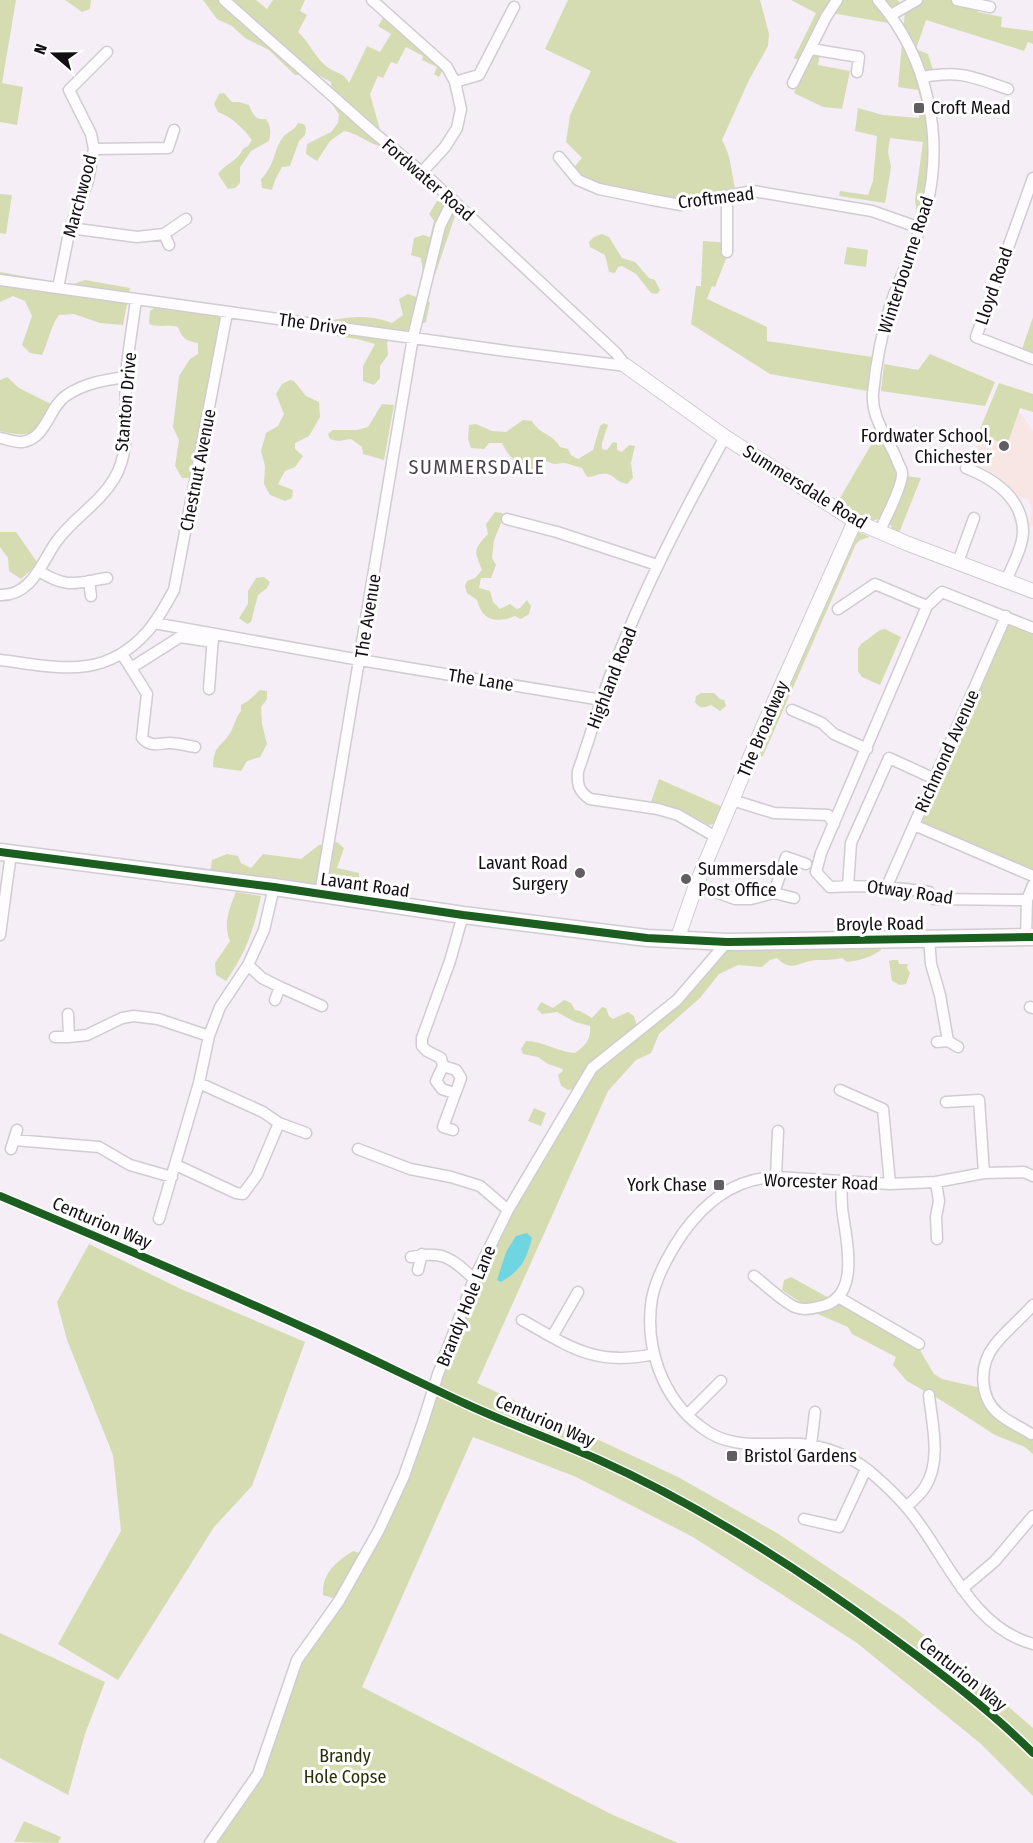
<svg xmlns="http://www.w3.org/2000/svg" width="1033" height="1843" viewBox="0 0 1033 1843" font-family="'Fira Sans Condensed',sans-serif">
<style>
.education{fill:#f7e6e4}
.green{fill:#d5dcb2}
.water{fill:#6fd5e3}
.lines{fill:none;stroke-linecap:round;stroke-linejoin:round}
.minor-casing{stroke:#d0ccd1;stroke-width:13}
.tertiary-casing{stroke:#d0ccd1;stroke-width:16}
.primary-casing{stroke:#d0ccd1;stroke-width:19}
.minor{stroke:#fefcfe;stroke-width:10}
.tertiary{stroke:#fefcfe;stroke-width:14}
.primary{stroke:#fefcfe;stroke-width:16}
.cycleway-casing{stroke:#fff;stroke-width:11}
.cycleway{stroke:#1b5e20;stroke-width:8}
.poi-dot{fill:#625d63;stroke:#fff;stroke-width:2}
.labels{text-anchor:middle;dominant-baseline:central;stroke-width:6;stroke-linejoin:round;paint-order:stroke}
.poi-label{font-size:18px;fill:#130f14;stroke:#fff;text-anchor:start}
.street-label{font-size:18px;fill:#130f14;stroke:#fff}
.park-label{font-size:18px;fill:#283008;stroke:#fff}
.neighbourhood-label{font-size:20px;letter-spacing:1.5px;fill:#4b424d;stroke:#fff}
</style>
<rect width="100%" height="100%" fill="#f5eef6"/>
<path class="education" d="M999,383L1033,431V526L1029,525L1032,509L1028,499L1015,495L1014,491L1003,480L971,459L978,434Z"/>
<path class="green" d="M0,0H16L2,83L23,87L17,125L0,122Z
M65,0H91L90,9L82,12Z
M203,0H256L267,9L273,0H305L300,11L307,15L298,32C309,42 315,57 326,66C334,73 344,72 349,83L367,46L380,52L391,34L378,26L383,18L443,69L439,77L434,74L437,67L422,60L423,56L406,47L397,64L391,62L383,78L378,76L370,94L380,130L379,146C366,142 357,133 344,131L330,141L317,161L306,154L307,144L331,132L338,123L339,115L333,105L331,82L318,75H295L269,50L245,38L232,26L217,19Z
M568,0H760L769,34L768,46L749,80L722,140C731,154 731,172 735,188L681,201L601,185L580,176L573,168L582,158L566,142L570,115L591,71L545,49Z
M791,0H897L900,2L886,13L894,24L826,12L801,61L794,58L816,13Z
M924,0H980L978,12L1002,17L1001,27L1033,31V44L1028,42L1024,51L926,20L916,49L928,54L933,70L921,77L929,116L930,171L922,213L917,214L915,200L923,142L890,138L888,152L891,167L885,203L839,196L840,191L868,195L873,181L877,136L855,131L858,108L883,115L919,118L921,100L918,90L898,87L905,11Z
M812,53L820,54L818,65L850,71L842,109L823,107L794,93Z
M224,93L232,102H239L249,105C253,115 255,120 266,119C271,126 271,132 269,141L251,151L243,163L240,167V183L235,188L228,189L218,174C225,164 238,161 243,149L248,146L252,140C243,128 232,117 218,112L214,104L219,94Z
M298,123L304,124L306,128L305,135L299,141L290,166L282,167L275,180L272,190L262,188L261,179C276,164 273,149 284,136C289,131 295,130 298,123Z
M0,194L12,195L6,234L0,233Z
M437,201H444L455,216L435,275L423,273L421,258L411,255L414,238L423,235L430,237L434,221L429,214Z
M602,234L609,237L622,258L635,262L649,278L655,280L660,290L657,294L651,293L636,274L622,266L618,267L615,273L609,272L605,255L590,247L589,242L594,237Z
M703,241L732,243L715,287L712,286L707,299L767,327V341L872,357L867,391L770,374L691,324L696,286H701Z
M847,247L868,250L866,267L844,264Z
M0,272L39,279L51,292L63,293L73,284L85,280L130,288L123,325L100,323L74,314L59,315C50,327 49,341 42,355L30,353L22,345L32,316L25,301L13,296L0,302Z
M408,294L430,302L426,322L408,330H392L387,343L388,355L380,366V378L374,385L363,381V366L375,344L357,339L335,336L332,330L333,320C354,316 372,315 392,323L403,315L399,299Z
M157,306L220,317L191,478H182L175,466L179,440L173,427L178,386L179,376L190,359L198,354V343C187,341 182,339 178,327C168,324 159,328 149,324L150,311Z
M1033,317V353L1022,349Z
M930,354L995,382L985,406L881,391L884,364L918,370Z
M7,377L19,388L51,404C36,434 35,439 0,431V380Z
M290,380L294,381L306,396L319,402L320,417L309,436L295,443V449L303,456L295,467L285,471L278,484L293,490L292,498L285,501L270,495L264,484L265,466L261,451L266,433L278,426L284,414L276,394L282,384Z
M999,383L1033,394V412L1020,408L1007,445L978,434Z
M382,404L394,405L384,460L363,454L362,447L351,439L338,441L330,439L328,434L333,430H357L368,427Z
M523,420L532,421C539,434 553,434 560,447L568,449L571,455L578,459L593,450L600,426L604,423L608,425L602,443V449L607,450L613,442L617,443V450L622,452L629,445L635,446L631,463L633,478L627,484C616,482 616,477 608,474C602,472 594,477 587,477L582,468L565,463L554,464L545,461L536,475L530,474L531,467L528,464C514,464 508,455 502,443H489L484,449L471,448L468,439L469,425L476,424L492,431L506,432Z
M878,433L892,457L898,474L881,518L872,521L837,503Z
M906,476L921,478L899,533L892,529L889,520Z
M495,512L502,513L504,516L494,540L492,558L496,565L491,578H481L479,588L490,591L493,602L500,609L510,604L517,609L520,608L527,600L531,606L529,614L521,619L515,616C496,623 483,622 477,600L467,593L465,586L467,581L475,578L482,570C474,550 473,550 488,534L486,524Z
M0,532H16L37,562L32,569L21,579L9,571L8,558L0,547Z
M859,532L870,537L860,540L856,544L763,756L759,757L853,534Z
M264,577L270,582L267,588L258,595L251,622L247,624L239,618L248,604V591L256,578Z
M1008,623L1033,633V871L922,822Z
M885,629L901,637L880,685L862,677L858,671V649L861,644L880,630Z
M260,690L267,691V699L261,707L262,724L267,744L260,757L247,761L241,771L213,767C214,744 220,749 230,733C235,725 235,718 241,711V705L248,701Z
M701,693H714L720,699L724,700L726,706L720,711L711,705C703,708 700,709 695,702L696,696Z
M659,779L725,808L719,823L709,825L680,809L651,802Z
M337,842L344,848L337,868L359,873V885L350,893L210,874L212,860L227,854L238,856L241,863L251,868L263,854L301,859L319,845Z
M236,892L261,896C254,929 246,953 226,981L216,975L215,963L230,941C223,924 229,909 236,892Z
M881,942V950C870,958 860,960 847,962L842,958C833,960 826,960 818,960C801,960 792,974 777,958L770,960L762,967L738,965L719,974L700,998L659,1034L651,1053L636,1060L608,1091L477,1383L678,1477L777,1533L903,1618L961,1665L1033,1728V1796L981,1744L857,1643L693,1537L576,1477L473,1437L362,1687L613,1815L678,1843H213L260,1776L299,1661L382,1531L476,1279L510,1216L595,1073L596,1069L678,1002L726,945Z
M893,960H898L899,964H908L907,968L910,973L906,984L900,985L892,981L889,961Z
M564,1000L571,1003L575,1010L580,1011L592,1018L602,1007L606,1008L609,1016L613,1019L628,1012L634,1016L637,1026L574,1089L568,1090L561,1086L558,1075L562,1072L563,1069L548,1064L538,1057L523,1054L521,1049L526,1041C543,1041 558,1052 575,1053C586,1045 591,1040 590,1026L575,1022L557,1012L542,1014L537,1009L541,1002L553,1008Z
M534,1108L546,1113L541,1126L528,1121Z
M89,1244L181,1289L305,1342L252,1486L214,1527L118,1680L58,1644L121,1531L113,1455L67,1340L57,1302Z
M791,1277L918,1347L934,1374L942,1379L981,1388L1022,1432L1033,1440V1454L1025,1447L995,1435L944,1402L907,1381L893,1365L896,1357L852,1334L848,1327L820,1315L782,1290L784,1280Z
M353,1551L363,1554L336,1599L323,1595C322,1573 336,1562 353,1551Z
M0,1633L105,1682L85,1734L68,1795L0,1758Z
M24,1821L61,1837L58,1843L14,1842Z"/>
<path class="water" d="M527,1233L532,1238C526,1261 521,1270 501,1282L497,1280L506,1252L516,1236Z"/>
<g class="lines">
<g class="minor-casing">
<path id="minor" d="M224,0L372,131L431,180L616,353L626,366
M372,0L447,67L455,82L461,109L457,128L445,147L422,172
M878,0C927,56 945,137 926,209C918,241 902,272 891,303C882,332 876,362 873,393C871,419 888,437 897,460C898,464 902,469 902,473C903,485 885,520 879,532
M957,0L990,7
M891,15L917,0
M811,49L859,57L857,72
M923,77C960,70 973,77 1008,89
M455,82L479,75L514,7
M793,83L826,17L837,0
M94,149L168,148L174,130
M559,157L578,180L599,189L653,200L681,205L753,191L872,211L920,228
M1033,178L976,337L1033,359
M727,197V252
M70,228L137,237L164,234L186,219
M164,234L169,245
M0,280L506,351L626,366
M58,288L70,228L88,181L94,149L91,134L69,90L107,52
M0,438C7,439 16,443 23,442C48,437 48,407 67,395C85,383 105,380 125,377
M966,468C994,479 1022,498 1023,531C1023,547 1012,566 1006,581
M507,519L557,532L657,565
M958,562L974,518
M39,571C67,589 76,583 107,578
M89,581L91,596
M0,595C31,596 41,564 56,542C73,518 99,504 114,479C133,448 123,409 126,376C128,350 133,325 136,299
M838,609L875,584L927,606
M154,623L360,660L602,700
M122,654L147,694L142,738C151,748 159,743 170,743C178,743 187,746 195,747
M0,660C57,667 103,681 147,632C158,620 166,604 174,590L227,313
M131,668L180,637L213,642
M209,689L213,636
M792,710L822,723L834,734L867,749
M732,800L774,813L828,815L834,824
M914,825L1033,876
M716,837L678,815L658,809L590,799C578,791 577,784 578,771C590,738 599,704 612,671C643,590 683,513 725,437
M696,885L735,899H751L774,893L786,857L806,864
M848,886L851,843L889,758L935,779
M887,886L1006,616
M274,887L264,930L248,965L262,978L280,987L275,1000
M774,893L794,898
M320,894L413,337L440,226L453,200
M1027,900L934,899L929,892C895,887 864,885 830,887L816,872L821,853L927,606L942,592L1033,628
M0,935L11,853
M1026,937L1027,900L1033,885
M929,938L931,964L940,995L948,1041
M280,987L322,1006
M1030,1007L1033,1008
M68,1014L69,1037L87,1035L122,1018L134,1016L158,1019L209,1036
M55,1037H69
M937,1042L948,1041L958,1047
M443,1066L436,1081L442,1089L454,1093
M199,1083L263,1112L279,1123
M840,1090L883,1109L890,1184
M946,1102L979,1100L984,1173
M453,1130L443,1127L461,1078L456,1070L443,1066L441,1058L427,1051L422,1046V1038L450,961L463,915
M14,1140L99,1147L130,1165L172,1177
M11,1149L17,1130
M358,1149L410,1169L451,1177L480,1186L508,1210
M176,1165L236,1193L243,1194L257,1175L279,1123L306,1133
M1033,1176L1024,1172L984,1173L936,1182L890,1184L776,1177C736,1178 706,1201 683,1233C670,1252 657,1275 652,1298C644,1346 662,1398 701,1427C731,1451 765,1442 801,1444C824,1446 849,1455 868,1470C886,1485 904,1502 918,1522C951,1567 975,1628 1033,1644
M776,1177L778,1131
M936,1182L939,1201L936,1217L937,1239
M159,1219L199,1083L209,1036L220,1007L248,965
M411,1257C442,1250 452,1258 474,1279
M418,1270L422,1254
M754,1276C766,1285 782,1301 795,1307C802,1310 811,1309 818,1307C861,1300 847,1244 843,1215C841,1204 842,1193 841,1182
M838,1297L919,1344
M522,1320C570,1347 596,1367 654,1354
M552,1337L578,1292
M687,1415L721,1381
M1031,1434C1021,1427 1008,1422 999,1414C979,1398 979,1365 994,1346C1005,1331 1021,1319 1033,1305
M811,1445L815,1412
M906,1507C913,1501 920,1495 925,1487C942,1461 932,1424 929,1395
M804,1519L839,1527L866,1469
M962,1589L995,1561L1033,1516
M210,1843L258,1774L297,1660L339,1601L379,1530L404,1476L423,1422L438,1374L474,1279L508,1210L592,1068L677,1000L727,942"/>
</g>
<g class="tertiary-casing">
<path id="tertiary" d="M626,366L725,437L855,521L906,543L1033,591
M677,940L696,885L763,727L855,521"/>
</g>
<g class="primary-casing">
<path id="primary" d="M0,852L274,887L463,915L647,938L727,942L1033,937"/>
</g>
<use href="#minor" class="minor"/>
<use href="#tertiary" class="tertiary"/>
<use href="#primary" class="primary"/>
<g class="cycleway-casing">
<path id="cycleway" d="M0,852L274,887L463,915L647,938L727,942L1033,937
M0,1196C102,1239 204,1282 305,1328C359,1352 412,1379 466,1404C509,1424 554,1440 597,1459C699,1505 796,1567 886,1633C937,1670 989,1709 1033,1753"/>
</g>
<use href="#cycleway" class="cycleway"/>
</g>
<g class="poi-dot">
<rect x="913" y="102" width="12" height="12" rx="3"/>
<circle cx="1004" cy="446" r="6"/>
<circle cx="580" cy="873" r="6"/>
<circle cx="686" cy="879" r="6"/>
<rect x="713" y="1179" width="12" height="12" rx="3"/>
<rect x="726" y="1450" width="12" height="12" rx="3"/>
</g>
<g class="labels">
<g class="poi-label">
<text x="931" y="108">Croft Mead</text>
<text x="992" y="436" text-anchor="end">Fordwater School,<tspan x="992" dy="21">Chichester</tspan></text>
<text x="568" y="863" text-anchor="end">Lavant Road<tspan x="568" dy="21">Surgery</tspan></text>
<text x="698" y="869">Summersdale<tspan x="698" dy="21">Post Office</tspan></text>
<text x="707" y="1185" text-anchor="end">York Chase</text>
<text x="744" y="1456">Bristol Gardens</text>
</g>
<g class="street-label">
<text transform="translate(428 180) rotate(41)">Fordwater Road</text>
<text transform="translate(80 196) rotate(-75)">Marchwood</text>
<text transform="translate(716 198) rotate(-7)">Croftmead</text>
<text transform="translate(906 265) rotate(-72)">Winterbourne Road</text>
<text transform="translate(994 286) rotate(-71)">Lloyd Road</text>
<text transform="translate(313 324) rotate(8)">The Drive</text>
<text transform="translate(126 402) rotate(-85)">Stanton Drive</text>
<text transform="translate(198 470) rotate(-79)">Chestnut Avenue</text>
<text transform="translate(805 487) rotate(32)">Summersdale Road</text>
<text transform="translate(368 616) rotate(-81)">The Avenue</text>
<text transform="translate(612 678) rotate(-69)">Highland Road</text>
<text transform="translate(481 680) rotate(9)">The Lane</text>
<text transform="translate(763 729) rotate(-67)">The Broadway</text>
<text transform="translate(947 751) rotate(-66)">Richmond Avenue</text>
<text transform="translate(365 885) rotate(8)">Lavant Road</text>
<text transform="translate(910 892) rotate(8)">Otway Road</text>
<text transform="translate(880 924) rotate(-1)">Broyle Road</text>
<text transform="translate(821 1182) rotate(2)">Worcester Road</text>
<text transform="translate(102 1223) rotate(23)">Centurion Way</text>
<text transform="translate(466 1306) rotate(-68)">Brandy Hole Lane</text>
<text transform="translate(545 1421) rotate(23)">Centurion Way</text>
<text transform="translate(963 1674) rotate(39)">Centurion Way</text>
</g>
<g class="park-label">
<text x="345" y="1756">Brandy<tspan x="345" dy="21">Hole Copse</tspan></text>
</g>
<g class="neighbourhood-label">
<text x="477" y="467">SUMMERSDALE</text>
</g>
</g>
<g transform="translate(54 54) rotate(290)" stroke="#ffffff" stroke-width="4.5" paint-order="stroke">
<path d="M0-4.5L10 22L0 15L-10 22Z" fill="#130f14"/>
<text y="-9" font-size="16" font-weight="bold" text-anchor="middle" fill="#130f14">N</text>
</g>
</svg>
